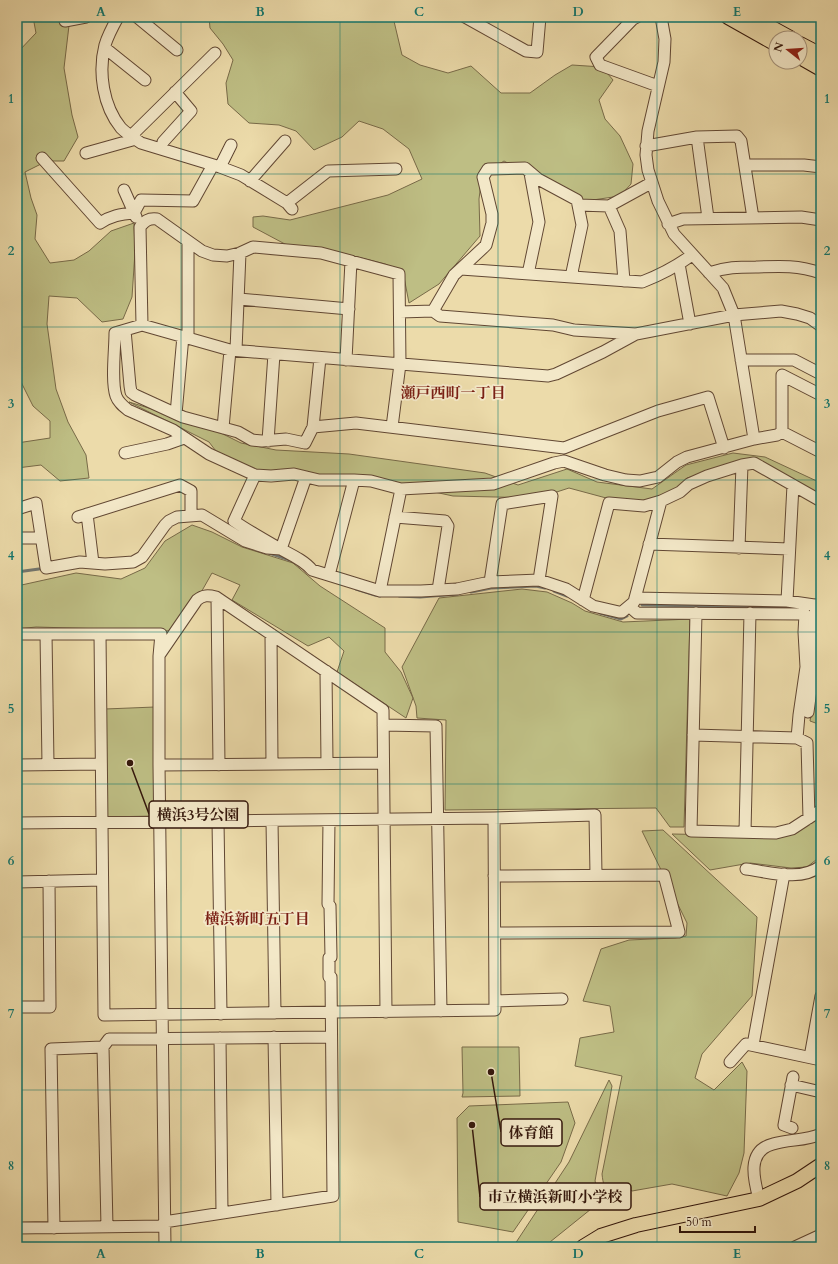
<svg xmlns="http://www.w3.org/2000/svg" width="838" height="1264" viewBox="0 0 838 1264" font-family="Cardo,'Noto Serif JP',serif">
<style>
.green{fill:#bebe84;stroke:#786a48}
.lines{fill:none;stroke-linecap:round;stroke-linejoin:round}
.stream{stroke:#737770;stroke-width:3}
.minor-casing{stroke:#614733;stroke-width:13}
.major-casing{stroke:#33160b;stroke-width:16}
.minor{stroke:#f3e8c8;stroke-width:11}
.major{stroke:#ecdbaa;stroke-width:14}
.grid{fill:none;stroke:#0f766e;stroke-width:1;stroke-opacity:0.55}
.labels{text-anchor:middle;dominant-baseline:central;stroke-width:3.5;stroke-linejoin:round;paint-order:stroke}
.neighbourhood-label{font-size:15px;font-weight:bold;fill:#7a1f14;stroke:#f3e8c8}
.leader{fill:none;stroke:#33160b;stroke-width:1.5}
.callout-dot{fill:#33160b;stroke:#f3e8c8;stroke-width:1.5}
.callout{fill:#f3e8c8;stroke:#33160b;stroke-width:1.5}
.callout-label{font-size:15px;text-anchor:middle;font-weight:bold;fill:#33160b}
.neatline{fill:none;stroke:#0f766e;stroke-width:1.5}
.grid-label{font-size:13px;text-anchor:middle;font-weight:bold;fill:#0f766e}
</style>
<rect width="100%" height="100%" fill="#ecdbaa"/>
<filter id="stains"><feTurbulence type="fractalNoise" baseFrequency=".005" numOctaves="4"/><feColorMatrix values="0 0 0 0 .2 0 0 0 0 .09 0 0 0 0 .02 0 0 0 .5 -.17"/></filter>
<radialGradient id="worn" r=".72"><stop offset=".6" stop-color="#630" stop-opacity="0"/><stop offset="1" stop-color="#630" stop-opacity=".3"/></radialGradient>
<path class="green" d="M33,17H70L64,68L72,115L78,137L64,161H47L25,172L31,198L37,215L35,239L50,263L74,260L89,251L111,231L134,223L135,252L132,297L123,319L102,322L77,298L49,296L47,324L56,389L68,422L86,455L89,478L60,481L41,465L17,468V443L50,438V421L33,406L22,384L17,369V53L36,33Z
M209,17H393L402,55L420,65L448,73L471,66L501,93H530L555,75L572,65L602,67L613,80L599,100L605,119L620,136L633,164L631,184L620,196L579,202L504,161L482,175L479,199L480,236L439,284L409,303L403,272L385,264L322,248L298,251L253,227V217L263,216L290,220L388,195L422,179L409,149L383,129L359,121L342,137L314,150L296,131L279,125L249,123L228,104L226,83L233,60L223,44L210,28Z
M129,402L205,425L241,443L276,450L349,454L485,473L518,485L567,469L597,482L652,489L686,465L733,453L765,457L821,483V497L767,472L740,465L687,478L662,504L621,502L569,488L538,498L453,496L397,484L249,471L222,459L209,442Z
M192,525L212,532L242,547L293,563L320,586L385,628V652L401,672L413,698L406,718L337,672L344,651L329,637L308,646L232,600L240,585L212,573L199,596L174,631L36,627L17,629V586L76,573L121,579L145,568L165,541Z
M522,589L547,592L572,603L585,611L623,622L690,619L684,827H670L656,808L445,810L446,720L417,718L416,706L402,667L439,598Z
M819,668H821V725L810,721Z
M155,707V816L105,817V709Z
M821,813V856L807,867L791,868L750,863L710,870L672,834L776,836Z
M663,830L757,917L752,996L702,1054L695,1078L714,1090L742,1062L747,1071L744,1153L739,1173L727,1196L672,1184L632,1191C625,1186 620,1187 613,1193C604,1190 603,1183 602,1174L622,1076L575,1066L580,1038L614,1032L610,1006L583,1001L601,949L629,940L675,938L686,936L687,923L642,831Z
M462,1047H519L520,1096L462,1097L463,1093Z
M609,1080L612,1086L595,1181L599,1192L602,1194L601,1201L550,1242L546,1247H513L569,1162Z
M568,1102L575,1123L561,1162L513,1232L458,1222L457,1118L469,1106Z"/>
<g class="lines">
<path class="stream" d="M269,553L290,560
M17,572L39,569
M356,589L375,595L380,596
M554,591L567,596
M471,592L491,588L536,586L545,588
M399,596L420,597L458,594
M642,605L785,607L811,610
M600,613L621,619L627,616"/>
<g class="minor-casing">
<path id="minor" d="M118,17C113,26 108,35 105,45C98,72 103,106 121,128C127,134 134,138 141,143L220,167L241,175L287,203L292,209
M137,17L177,50
M465,17L526,51L537,52L540,17
M637,17L633,19L596,57L600,65L658,86
M661,17L665,39L664,62L648,131L646,155L648,170L658,201L674,234L723,288L734,315L754,439
M17,18L18,17
M65,21L86,17
M105,48L145,80
M131,136L215,53
M697,137L708,218
M163,142L191,111L175,92
M646,146L697,137L737,136L741,141L753,218
M86,153L136,139
M42,158L100,223C111,216 120,214 134,213L141,200L193,201L213,165
M745,165H804L821,167
M220,167L231,145
M250,181L285,141
M124,190L136,217
M287,203L328,171L396,169
M578,205L609,206L651,183
M609,206L620,231L624,281
M668,224L683,219L801,217L821,220
M679,264L690,324
M461,269L642,282C660,275 677,266 692,255
M709,273C726,267 738,267 756,267C780,266 798,265 821,273
M528,274L539,222L530,173
M239,299L349,309
M433,311L440,316L553,325L574,330L636,334
M400,312L433,311L454,275L483,248L486,245L492,223V214L483,177L488,169L525,168L538,179L577,200L582,225L571,277
M142,325L140,227C145,221 148,218 157,219L202,251L213,255L227,256L240,253L253,247L321,253L399,274L400,364L392,427
M821,326L810,318L797,314L781,311L734,315L636,334L603,352L556,374L548,376L230,350L142,325L115,333C115,350 111,381 116,396C118,402 123,406 128,410L173,430L209,454L255,475L271,476L294,474L319,480H354L371,481L401,489L493,484L554,463L564,461L605,475L626,480L640,481L658,477L677,462L687,457L754,439L777,435L782,432L821,452
M125,330L130,386L131,392L135,395L183,417L238,432L252,440L262,441L286,439L305,443L313,427L320,358
M188,338V241
M236,350L240,253
M346,360L351,261
M741,360H794L821,374
M176,414L183,336
M313,427L356,423L564,448L658,411L708,397L724,448
M223,428L230,350
M782,432V375L821,395
M268,441L274,354
M125,453L167,444L184,438
M255,475L234,521C247,530 261,538 275,546C287,553 303,559 312,570L380,591H421L457,589L490,582L539,580L566,589L593,606L619,612H622L634,602L661,501L680,492L689,484L707,476L742,465L754,463L821,501
M17,509L36,503L46,568L80,562L105,564L133,562L142,557L165,525L169,521L177,517L202,515L245,541L267,548L281,549L306,477
M87,514L93,563
M78,517L180,485L191,491V515
M395,517L445,521L448,526L438,590
M17,538H41
M649,544L789,549
M739,548L742,465
M329,575L354,480
M490,582L502,504L552,496L539,580
M380,591L401,489
M217,598L219,765
M635,598L787,601L821,606
M583,600L609,503L644,506L661,501
M787,601L793,485
M629,606L637,613L805,614L804,632L806,667L799,715L797,738L693,735
M696,613L691,831L776,833L792,829L821,810
M17,634H161L159,656V765L165,1247
M46,634L48,764
M100,634L104,1015L495,1010L494,818
M271,634L272,764
M160,654L197,600C203,595 208,595 216,597L383,710L386,1012
M326,671L327,763
M808,712L814,667L813,631L816,605
M383,725L436,726L441,1011
M797,738L807,743L809,818
M17,765L101,764
M159,765L383,763
M218,821L221,1014
M272,821L275,1013
M17,823L494,818L595,815L596,875
M745,832L750,613
M746,869C770,872 800,882 821,866
M494,876L664,875L679,932L495,933
M17,882L102,880
M495,1001L562,999
M17,1007H50L49,881
M274,1037L277,1205
M220,1038L222,1213
M753,1045L784,874
M810,1057L821,996
M730,1062L746,1044L821,1060
M791,1085L821,1092
M792,1128L784,1125L793,1077
M759,1199C754,1180 746,1151 773,1144C789,1139 806,1141 821,1134
M164,1222L333,1196L331,977H329V958L331,957L330,906L328,904L329,820
M107,1227L103,1047L109,1039L331,1037
M17,1228L164,1226
M54,1228L51,1049L103,1047
M795,1247L821,1235"/>
</g>
<g class="major-casing">
<path id="major" d="M728,17L776,44
M752,17L790,38
M800,44L821,55
M800,57L821,69
M583,1247L601,1236L636,1225L759,1199L797,1181L821,1165"/>
</g>
<use href="#minor" class="minor"/>
<use href="#major" class="major"/>
</g>
<path class="grid" d="M181,17V1247M340,17V1247M498,17V1247M657,17V1247M17,174H821M17,327H821M17,480H821M17,632H821M17,784H821M17,937H821M17,1090H821"/>
<g class="labels">
<g class="neighbourhood-label">
<text x="453" y="393">瀬戸西町一丁目</text>
<text x="257" y="919">横浜新町五丁目</text>
</g>
</g>
<path class="leader" d="M130 763L149 814M491 1072L501 1132M472 1125L480 1197"/>
<g class="callout-dot">
<circle cx="130" cy="763" r="4"/>
<circle cx="491" cy="1072" r="4"/>
<circle cx="472" cy="1125" r="4"/>
</g>
<g class="callout">
<rect x="149" y="801" width="99" height="27" rx="4"/>
<rect x="501" y="1119" width="61" height="27" rx="4"/>
<rect x="480" y="1183" width="151" height="27" rx="4"/>
</g>
<g class="callout-label">
<text x="198" y="820">横浜3号公園</text>
<text x="531" y="1138">体育館</text>
<text x="555" y="1202">市立横浜新町小学校</text>
</g>
<rect width="838" height="1264" fill="none" stroke="#ecdbaa" stroke-width="44"/>
<g transform="translate(788 50) rotate(287)"><circle r="19" fill="#f3e8c8" stroke="#a6947c"/>
<path d="M0-3L7 15L0 10L-7 15Z" fill="#8f2418"/>
<text y="-6" font-size="11" font-weight="bold" text-anchor="middle" fill="#33160b">N</text>
</g>
<path d="M680 1226v6h75v-6" fill="none" stroke="#33160b" stroke-width="2"/>
<text x="686" y="1226" font-size="12" fill="#33160b" stroke="#f3e8c8" stroke-width="3" paint-order="stroke">50 m</text>
<rect x="22" y="22" width="794" height="1220" class="neatline"/>
<g class="grid-label">
<text x="101" y="16">A</text>
<text x="260" y="16">B</text>
<text x="419" y="16">C</text>
<text x="578" y="16">D</text>
<text x="737" y="16">E</text>
<text x="11" y="103">1</text>
<text x="827" y="103">1</text>
<text x="11" y="255">2</text>
<text x="827" y="255">2</text>
<text x="11" y="408">3</text>
<text x="827" y="408">3</text>
<text x="11" y="560">4</text>
<text x="827" y="560">4</text>
<text x="11" y="713">5</text>
<text x="827" y="713">5</text>
<text x="11" y="865">6</text>
<text x="827" y="865">6</text>
<text x="11" y="1018">7</text>
<text x="827" y="1018">7</text>
<text x="11" y="1170">8</text>
<text x="827" y="1170">8</text>
<text x="101" y="1258">A</text>
<text x="260" y="1258">B</text>
<text x="419" y="1258">C</text>
<text x="578" y="1258">D</text>
<text x="737" y="1258">E</text>
</g>
<rect width="100%" height="100%" filter="url(#stains)"/>
<rect width="100%" height="100%" fill="url(#worn)"/>
</svg>
